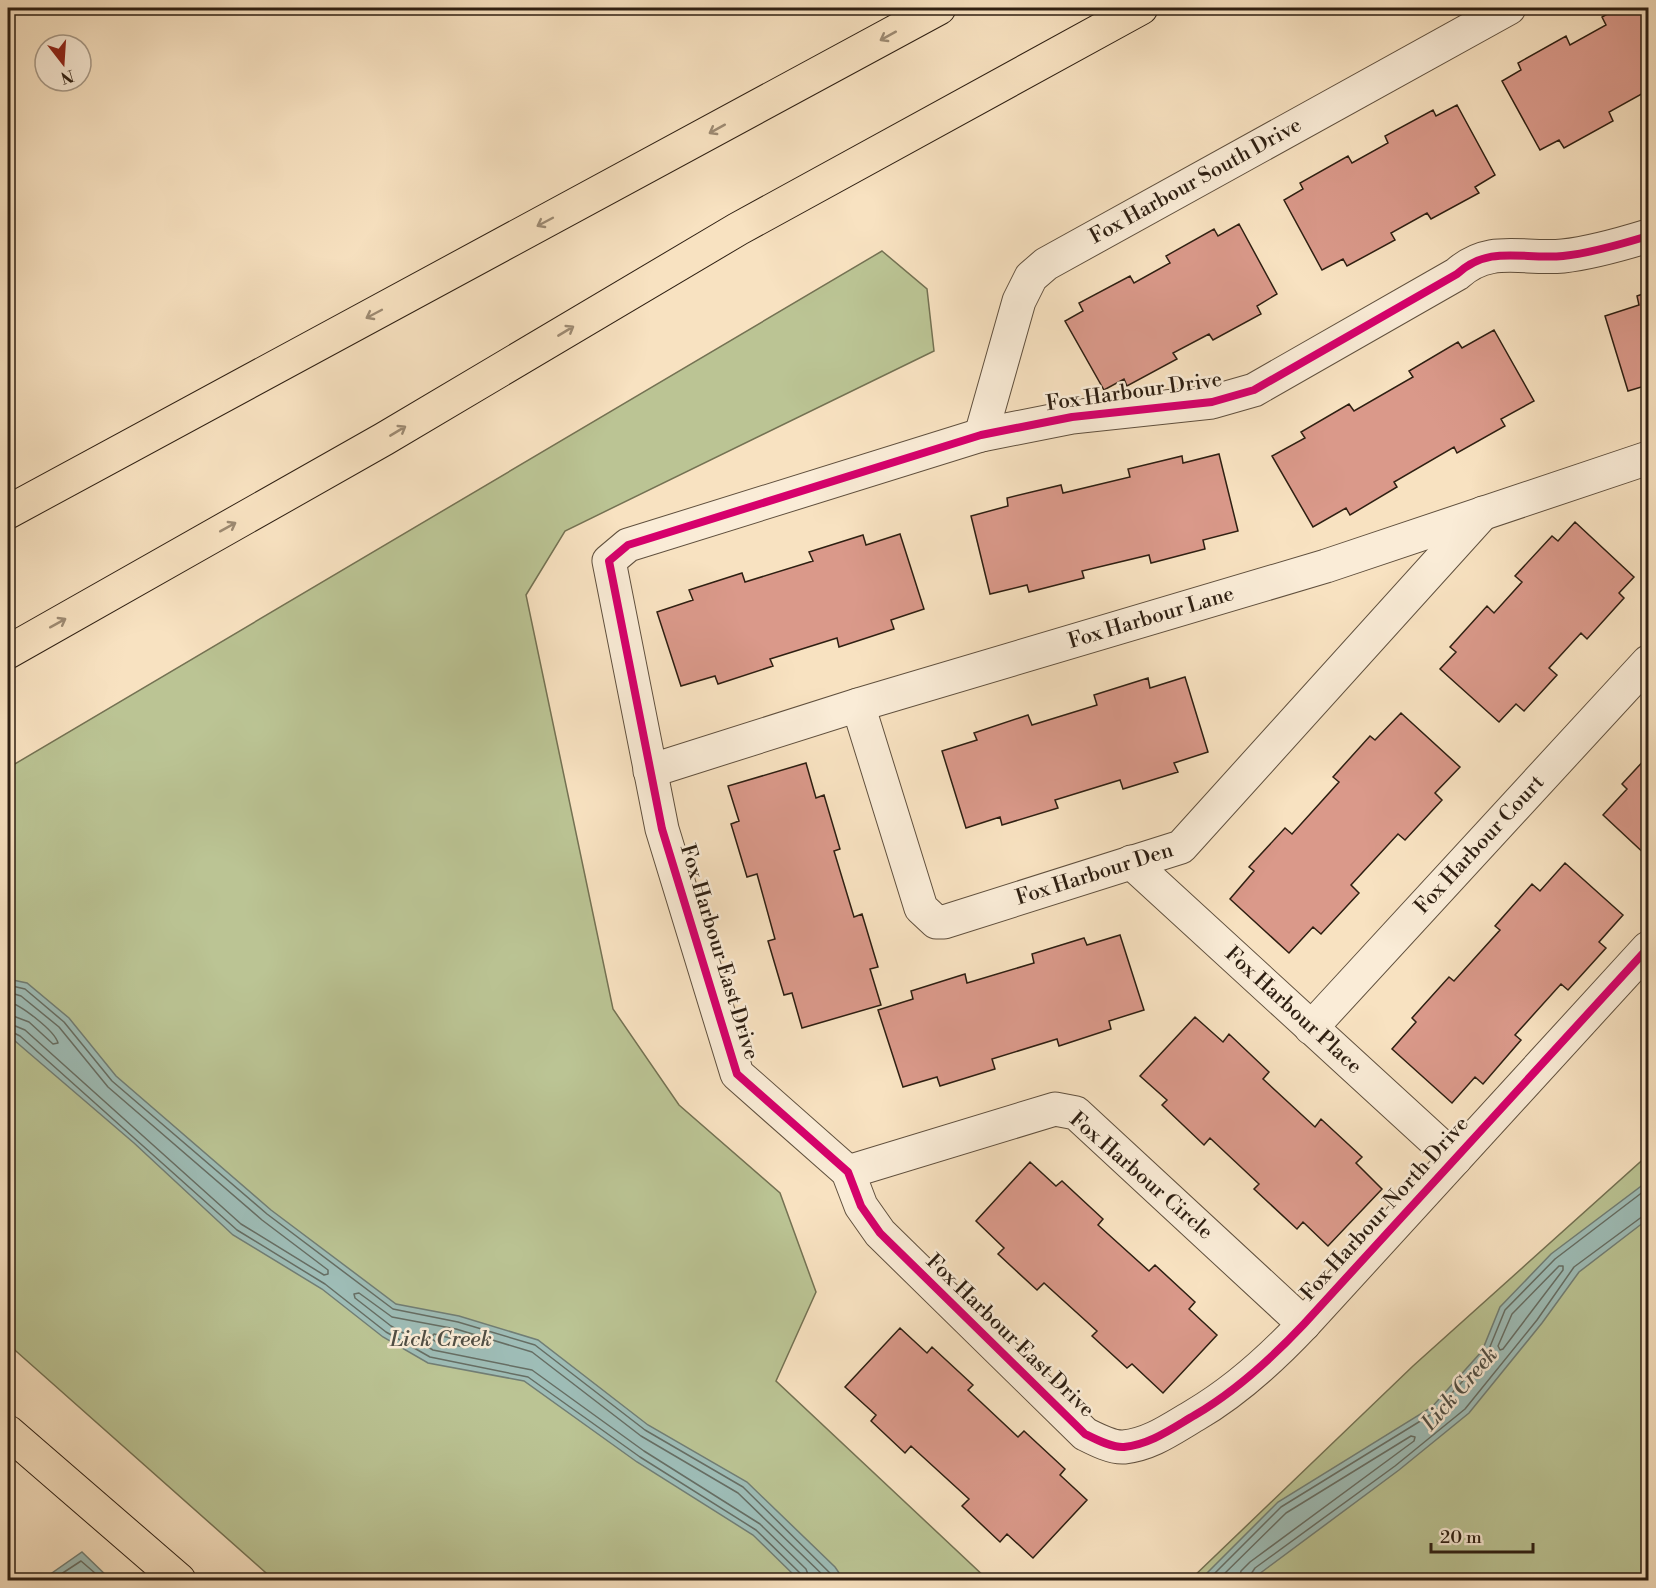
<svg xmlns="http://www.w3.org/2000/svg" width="1656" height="1588" viewBox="0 0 1656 1588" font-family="'Libre Bodoni',serif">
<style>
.green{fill:#bbc494;stroke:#747253;stroke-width:1.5}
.water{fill:#9ebdb7;stroke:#717e75;stroke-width:1.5}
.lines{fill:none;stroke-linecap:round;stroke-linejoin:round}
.shore{stroke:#666e64;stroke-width:1.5}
.building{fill:#da998a;stroke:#2e1f12;stroke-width:1.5}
.minor-casing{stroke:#60503e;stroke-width:35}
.major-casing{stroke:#2e1f12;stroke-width:35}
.highway-casing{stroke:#2e1f12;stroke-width:35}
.minor{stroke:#faecd7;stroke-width:33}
.major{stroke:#f8e2c1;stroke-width:33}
.highway{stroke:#f8e2c1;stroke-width:33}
.cycleway-casing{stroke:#faecd7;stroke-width:11}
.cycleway{stroke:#d6006c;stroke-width:8}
.oneway{stroke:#9d8a72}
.labels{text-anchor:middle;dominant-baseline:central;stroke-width:5;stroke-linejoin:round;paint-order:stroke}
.street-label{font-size:21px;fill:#2e1f12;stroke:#faecd7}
.water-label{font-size:22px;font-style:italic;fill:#504e44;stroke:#faecd7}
</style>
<rect width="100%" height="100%" fill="#f8e2c1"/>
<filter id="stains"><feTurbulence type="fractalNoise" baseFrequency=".00333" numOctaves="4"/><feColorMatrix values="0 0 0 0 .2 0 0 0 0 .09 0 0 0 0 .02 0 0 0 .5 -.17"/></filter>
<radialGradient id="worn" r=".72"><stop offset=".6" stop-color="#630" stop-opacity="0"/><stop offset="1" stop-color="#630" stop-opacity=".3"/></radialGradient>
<path class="green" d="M882,251L927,289L934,351L565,531L526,595L613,1009L679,1105L780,1193L816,1292L776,1381L987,1579L993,1580H274L8,1344V768Z
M1648,1155V1580H1190L1413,1366Z"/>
<path class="water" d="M8,979L27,983L69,1018L116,1076L271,1210L396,1304L459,1316L538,1340L648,1425L747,1482L835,1567L844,1580H799L753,1535L637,1462L524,1381L428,1363L383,1337L322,1289L233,1235L134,1143L8,1035Z
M1648,1181V1219L1579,1272L1542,1323L1469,1413L1399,1470L1251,1580H1200L1278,1502L1432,1407L1482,1351L1500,1307L1551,1254Z
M82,1552L111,1580H42Z"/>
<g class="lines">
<path class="shore" d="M8,985L25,989L64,1022L112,1081L267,1214L393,1309L458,1322L535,1345L645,1430L743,1487L837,1580
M8,992L21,996L59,1027L108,1087L262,1220L328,1270V1274L324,1275L241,1224L25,1030L8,1023
M8,1002C20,1004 55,1031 58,1043L53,1044L29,1022L8,1014
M8,1030L20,1036L237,1230L325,1284L386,1332L430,1357L528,1377L640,1457L756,1530L801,1574L802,1580
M1559,1266H1563V1270L1503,1349L1500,1350L1498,1346L1512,1314Z
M434,1334L466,1342L468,1345L465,1347L436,1342L431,1338Z
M52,1580L81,1561L103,1580
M810,1580L806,1569L760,1524L644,1451L532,1370L433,1350L391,1326L355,1298L354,1294L359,1293L392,1317L456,1329L532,1352L641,1436L738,1493L828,1580
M1208,1580L1281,1507L1435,1412L1487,1354L1505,1310L1555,1259L1648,1188
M1218,1580L1286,1513L1411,1436L1415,1437L1414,1441L1250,1562L1241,1571L1239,1580
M1247,1580L1255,1568L1395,1466L1465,1409L1537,1320L1574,1267L1643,1216L1648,1215"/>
</g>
<path class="building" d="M1618,8H1648V99L1645,92L1609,112L1613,121L1564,148L1559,140L1540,150L1502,81L1521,70L1518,63L1566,36L1570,45L1606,25L1602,17Z
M1457,105L1495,175L1475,187L1479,193L1431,219L1427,213L1391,233L1395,240L1347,266L1343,259L1322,270L1284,200L1303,189L1300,183L1348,156L1352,163L1388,143L1385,136L1433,110L1436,116Z
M1239,224L1277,294L1257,306L1261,314L1213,340L1209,334L1173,353L1177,359L1127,386L1124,379L1104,390L1065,321L1083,311L1079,303L1130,276L1134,283L1170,263L1166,256L1214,229L1218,236Z
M1648,292V385L1628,391L1605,316L1639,305L1637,296Z
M1494,330L1534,401L1501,419L1505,426L1457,453L1454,447L1394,482L1397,487L1350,515L1346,508L1313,527L1272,456L1305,438L1301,432L1349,404L1354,411L1413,377L1409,371L1458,342L1462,348Z
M1219,454L1238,531L1203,540L1205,549L1151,563L1149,555L1082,571L1084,578L1029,592L1027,585L990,594L971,516L1008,506L1007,498L1061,485L1063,493L1130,477L1128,469L1182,456L1183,463Z
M1575,522L1634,577L1619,593L1624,598L1587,639L1581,633L1549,668L1557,675L1524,711L1516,704L1499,722L1440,669L1456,652L1450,647L1487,606L1494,613L1522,582L1515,576L1552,536L1558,541Z
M900,534L924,609L891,620L894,629L839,647L837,638L770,659L773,666L718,684L715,676L681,686L657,612L693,600L689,590L742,573L745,582L813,561L809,552L863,535L866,545Z
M1185,677L1208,752L1174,763L1178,772L1123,789L1120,780L1055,800L1058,808L1002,825L1000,817L966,828L942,751L977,740L974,733L1028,715L1032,725L1097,705L1094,695L1148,678L1150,688Z
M1401,713L1460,767L1435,793L1442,800L1405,840L1398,834L1351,885L1359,893L1321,934L1313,927L1289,953L1230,899L1254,871L1249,867L1285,828L1292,834L1339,782L1333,777L1370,736L1375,740Z
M1648,756V857L1603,815L1627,789L1622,784Z
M806,763L816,798L824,795L840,849L834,851L854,917L862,914L878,967L870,969L881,1005L802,1028L792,993L784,995L768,941L775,939L757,874L747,877L731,824L739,821L728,786Z
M1565,863L1623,915L1599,942L1606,948L1568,990L1561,984L1515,1035L1521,1040L1483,1084L1475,1077L1452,1103L1392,1049L1416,1022L1412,1018L1449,977L1454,981L1500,930L1495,926L1532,884L1540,891Z
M1120,935L1144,1010L1109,1021L1111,1029L1059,1046L1057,1039L992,1059L995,1069L940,1086L937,1077L903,1087L878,1010L913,999L911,991L965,974L967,983L1034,963L1032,954L1084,938L1087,945Z
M1195,1017L1223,1042L1229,1034L1269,1072L1263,1079L1315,1127L1321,1119L1362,1157L1356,1163L1382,1189L1328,1246L1303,1222L1297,1229L1254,1189L1259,1184L1210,1138L1204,1145L1162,1105L1167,1100L1140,1076Z
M1030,1162L1056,1186L1062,1181L1103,1219L1098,1225L1149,1271L1155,1265L1195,1302L1189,1309L1217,1335L1163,1393L1132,1364L1127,1368L1092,1336L1097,1331L1044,1283L1037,1290L998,1254L1004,1248L976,1221Z
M900,1328L927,1353L932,1347L973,1385L968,1390L1018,1437L1024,1431L1065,1469L1060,1475L1087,1500L1033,1558L1007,1534L1000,1542L962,1506L969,1499L911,1446L905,1453L871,1421L876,1415L845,1387Z"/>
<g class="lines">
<g class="minor-casing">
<g id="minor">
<path d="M1648,236C1622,244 1591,253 1563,256C1523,260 1490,244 1457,274L1254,390L1212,402L1072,417L981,435L628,545L609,561L662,829L737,1074L848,1172L861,1206L880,1233L1085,1434C1095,1439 1112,1448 1124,1447C1151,1444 1171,1429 1195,1415C1236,1391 1271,1359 1304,1324L1648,948"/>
<path id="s1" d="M981,435L1019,301L1031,277L1046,264L1509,8"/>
<path id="s2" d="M858,705L921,908L936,922H944L1181,847L1483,513"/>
<path id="s3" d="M650,771L858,705L1326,566L1648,458"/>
<path id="s4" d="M1131,862L1455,1159"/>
<path id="s5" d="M1311,1028L1648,662"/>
<path d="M848,1172L1055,1109L1076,1113L1304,1324"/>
</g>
</g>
<g class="major-casing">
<path id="major" d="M8,1432L179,1580"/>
</g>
<g class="highway-casing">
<path id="highway" d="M8,512L939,8
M8,652L384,439L738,229L1141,8"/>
</g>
<use href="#minor" class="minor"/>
<use href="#major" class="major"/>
<use href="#highway" class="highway"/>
<g class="cycleway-casing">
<path id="cycleway" d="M1648,236C1622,244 1591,253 1563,256C1523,260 1490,244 1457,274L1254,390L1212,402L1072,417L981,435L628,545L609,561L662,829L737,1074L848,1172L861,1206L880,1233L1085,1434C1095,1439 1112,1448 1124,1447C1151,1444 1171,1429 1195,1415C1236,1391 1271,1359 1304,1324L1648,948"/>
</g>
<use href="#cycleway" class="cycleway"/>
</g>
<defs><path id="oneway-shaft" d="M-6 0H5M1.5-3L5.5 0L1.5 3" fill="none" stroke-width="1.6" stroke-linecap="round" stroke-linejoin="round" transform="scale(1.5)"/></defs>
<g class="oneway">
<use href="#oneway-shaft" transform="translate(888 36) rotate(151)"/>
<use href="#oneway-shaft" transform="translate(717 129) rotate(151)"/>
<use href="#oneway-shaft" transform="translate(545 222) rotate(152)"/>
<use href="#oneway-shaft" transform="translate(374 314) rotate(152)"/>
<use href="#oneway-shaft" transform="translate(566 331) rotate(-31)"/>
<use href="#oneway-shaft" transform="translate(398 431) rotate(-31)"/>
<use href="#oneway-shaft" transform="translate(228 527) rotate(-29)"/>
<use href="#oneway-shaft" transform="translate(58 623) rotate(-29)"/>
</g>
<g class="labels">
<g class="street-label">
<text stroke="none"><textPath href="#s1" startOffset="357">Fox Harbour South Drive</textPath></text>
<text transform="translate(1134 392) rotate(-8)">Fox Harbour Drive</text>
<text stroke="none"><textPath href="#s3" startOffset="524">Fox Harbour Lane</textPath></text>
<text stroke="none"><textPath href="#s5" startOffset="249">Fox Harbour Court</textPath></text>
<text stroke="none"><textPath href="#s2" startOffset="399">Fox Harbour Den</textPath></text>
<text transform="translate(719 952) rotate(73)">Fox Harbour East Drive</text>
<text stroke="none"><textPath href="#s4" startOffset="220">Fox Harbour Place</textPath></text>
<text transform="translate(1141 1176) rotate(41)">Fox Harbour Circle</text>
<text transform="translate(1385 1209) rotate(-48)">Fox Harbour North Drive</text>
<text transform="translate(1010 1336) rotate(44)">Fox Harbour East Drive</text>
</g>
<g class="water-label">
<text x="441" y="1339">Lick Creek</text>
<text transform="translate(1460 1389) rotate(-49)">Lick Creek</text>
</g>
</g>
<rect width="1656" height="1588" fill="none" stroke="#f8e2c1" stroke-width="30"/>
<rect x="9" y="9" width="1638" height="1570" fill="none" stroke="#2e1f12" stroke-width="3"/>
<rect x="15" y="15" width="1626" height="1558" fill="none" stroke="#2e1f12" stroke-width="1.5"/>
<g transform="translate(63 63) rotate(163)"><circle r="28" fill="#faecd7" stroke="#a89a88" stroke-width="1.5"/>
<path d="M0-4.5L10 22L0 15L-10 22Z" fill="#8f2418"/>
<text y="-9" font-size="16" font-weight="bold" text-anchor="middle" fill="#2e1f12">N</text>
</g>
<path d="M1431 1543v9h102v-9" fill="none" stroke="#2e1f12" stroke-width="3"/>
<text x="1440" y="1543" font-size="18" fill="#2e1f12" stroke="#faecd7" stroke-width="4.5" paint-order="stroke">20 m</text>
<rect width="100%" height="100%" filter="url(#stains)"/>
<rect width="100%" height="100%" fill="url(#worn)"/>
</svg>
